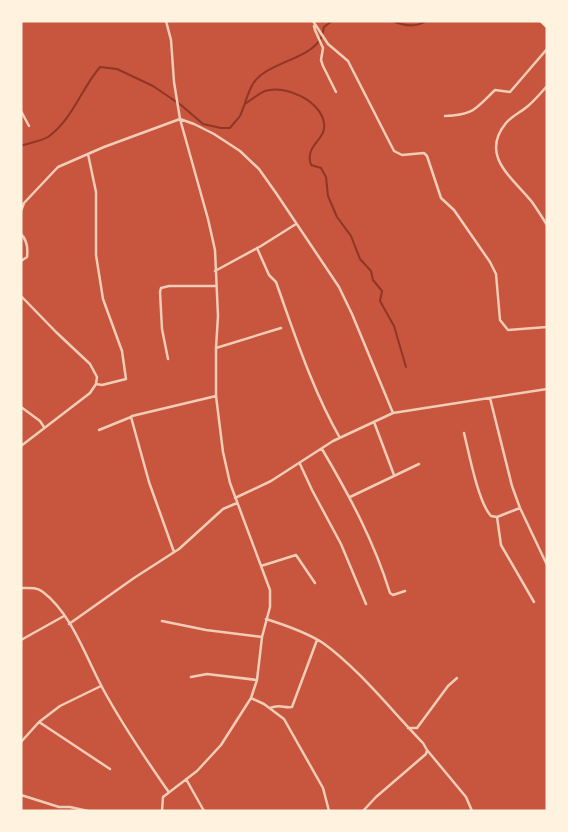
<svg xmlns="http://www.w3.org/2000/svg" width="568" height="832" viewBox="0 0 568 832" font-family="'Public Sans',sans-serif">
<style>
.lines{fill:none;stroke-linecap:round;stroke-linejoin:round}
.stream{stroke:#8f3625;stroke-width:2}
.minor{stroke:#f1ccb7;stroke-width:2.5}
.trunk{stroke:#fff3e0;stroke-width:4.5}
</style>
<rect width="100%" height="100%" fill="#c8553d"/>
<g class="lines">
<path class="stream" d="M393,21C404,26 415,28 426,21
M245,104C251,100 258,94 265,91C285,84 321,101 324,123C327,140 304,145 311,165L321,168L326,177L328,196L337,217L351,236L360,259L371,271L373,280L382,291L380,301L394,326L406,367
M21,146C29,143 41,141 48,137C73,119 81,89 100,67L117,69L153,86L181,105L203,124L221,128H230C233,124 237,120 240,116C247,101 248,85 261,75C277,62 312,56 321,38C323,35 323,30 324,27L332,21"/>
<path class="minor" d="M313,21L328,44L348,61L394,151L402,155L424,153L427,156L441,198L454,210L490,262L496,274L500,320L508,330L547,327
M314,26L315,30L323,48L321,60L323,66L336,92
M547,86C541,93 535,100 528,106C521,112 512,116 506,123C479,156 513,178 532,202C537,209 542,217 547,225
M21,111L29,126
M445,116C474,115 475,109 495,90L510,92L547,49
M88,154L96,192V255L103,299L122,351L126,379L102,385L96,384
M21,211L24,203L58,167L104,147L180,119L194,124L214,134L240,151L259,169L276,193L339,287L352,314L393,413
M21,234C27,240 28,249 27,257L21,261
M257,248L269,275L276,282C295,335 312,389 340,438
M215,271L261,246L296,224
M21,296L56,332L90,364L97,377L96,384L90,393L21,446
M216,348L281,328
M168,359L162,329L160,292L161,288L169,286H216
M490,398L512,486L520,508L547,565
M21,407L40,421L44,427
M374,422L394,475
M99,430L131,417
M464,433C469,453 478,502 491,516L497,517L520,508
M322,449C349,495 374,541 390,593L393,595L405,591
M300,464L312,490L341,544L366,604
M350,497L419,464
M235,498L271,481L333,441L393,413L547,389
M497,517L501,545L534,602
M174,552L149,482L131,417L132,416L216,396
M261,566L296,555L315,583
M21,588C29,588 37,587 43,592C72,614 86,658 103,689C122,724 145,758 168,791
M266,619C285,625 306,632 323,643C359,669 392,711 423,743L427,750L426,754L376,797L363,811
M162,621L206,630L262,637
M69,624L134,578L179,549L223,509L237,503
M21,640L64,616
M191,677L207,674L257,680
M251,698L264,704L284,719L323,788L329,811
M270,708C280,704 283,708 292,707L317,640
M39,722L110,769
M408,728H417L448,686L457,678
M21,742L39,722L60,706L101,686
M427,750L466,797L472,811
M186,779L204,811
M21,795L59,807H70L88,811
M162,811L163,797L197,771L221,745L251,698L257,680L262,637L270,607V590L230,483L223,452L216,396V348L218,316L215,250L208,219L180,119L174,82L171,40L166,21"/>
<path class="trunk" d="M542,21L547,26"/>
</g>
<rect width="568" height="832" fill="none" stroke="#fff3e0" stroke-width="45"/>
</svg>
